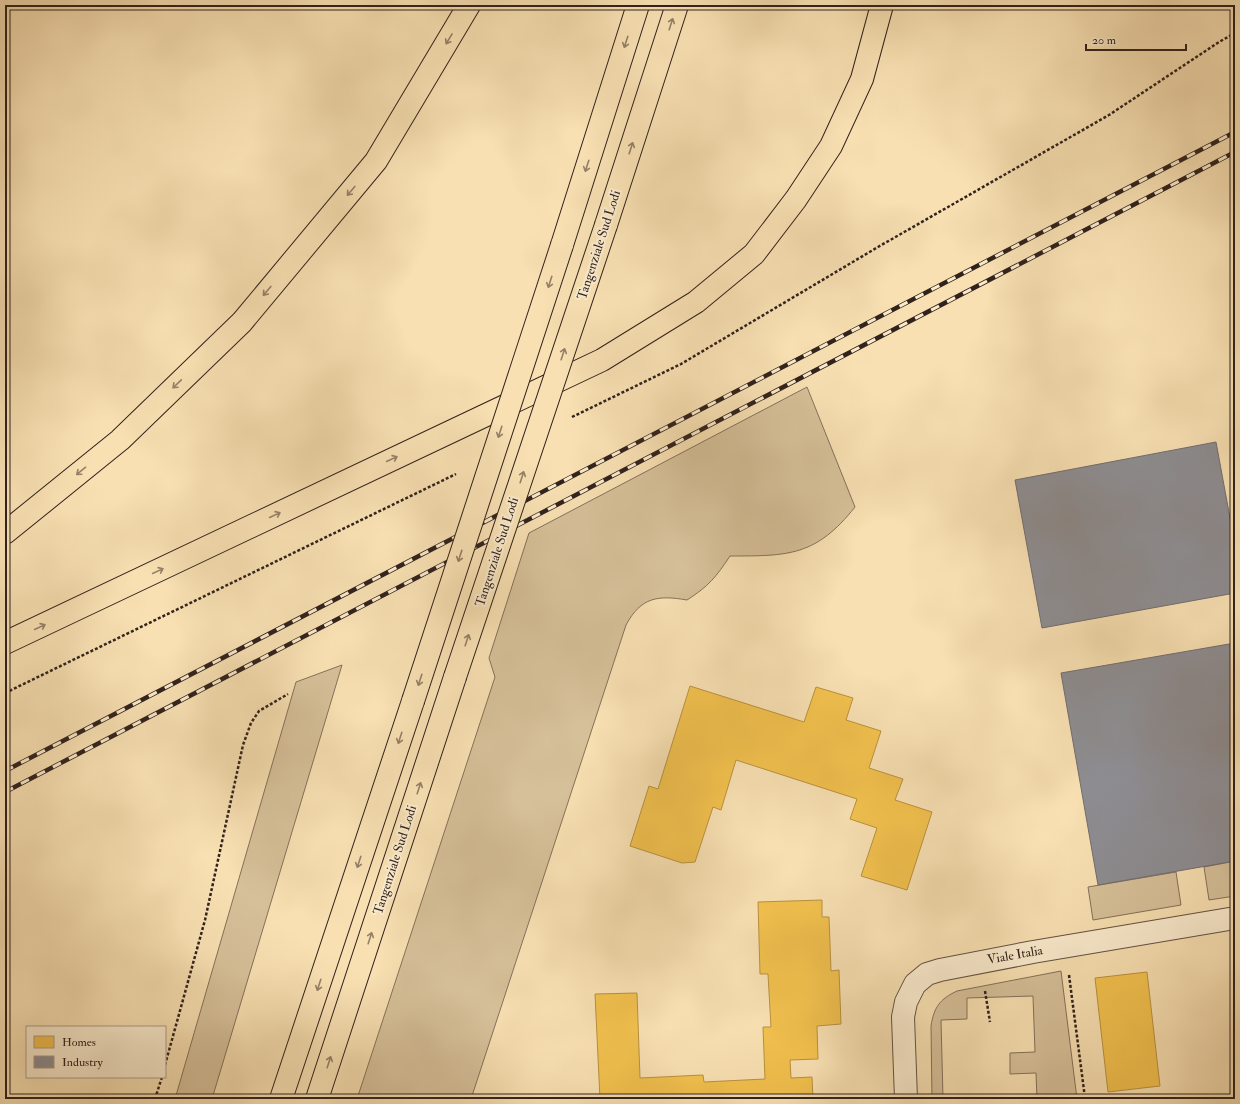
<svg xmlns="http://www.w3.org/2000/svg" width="1240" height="1104" viewBox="0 0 1240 1104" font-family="'IM FELL Double Pica',serif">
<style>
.green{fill:#d6c099;stroke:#84715b}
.homes{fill:#f2c14e;stroke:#b8913f}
.industry{fill:#8d8d92;stroke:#716d6f}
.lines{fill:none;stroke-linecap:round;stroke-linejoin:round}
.stream{stroke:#806d58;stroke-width:10}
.minor-casing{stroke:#635242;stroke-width:24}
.trunk-casing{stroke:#31221d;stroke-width:24}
.path{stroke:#31221d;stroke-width:2.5;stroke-dasharray:3 2;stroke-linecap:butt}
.minor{stroke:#faebcd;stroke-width:22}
.trunk{stroke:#f8e0b2;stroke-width:22}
.rail-casing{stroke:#31221d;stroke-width:4.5}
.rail{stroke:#faebcd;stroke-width:3;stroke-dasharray:9;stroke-linecap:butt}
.trunk-bridge-casing{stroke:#31221d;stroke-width:24;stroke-linecap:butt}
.trunk-bridge{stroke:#f8e0b2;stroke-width:22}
.oneway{stroke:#948168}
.labels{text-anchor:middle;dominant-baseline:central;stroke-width:4;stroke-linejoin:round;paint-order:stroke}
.street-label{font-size:13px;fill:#31221d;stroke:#faebcd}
</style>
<rect width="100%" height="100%" fill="#f8e0b2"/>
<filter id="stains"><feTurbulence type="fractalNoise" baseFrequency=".005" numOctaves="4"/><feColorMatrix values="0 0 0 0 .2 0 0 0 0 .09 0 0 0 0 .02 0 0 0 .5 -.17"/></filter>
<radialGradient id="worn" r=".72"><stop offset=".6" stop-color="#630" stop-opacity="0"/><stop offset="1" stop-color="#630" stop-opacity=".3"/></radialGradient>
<path class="green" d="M807,387L855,507C816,556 789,556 730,556C716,577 709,586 687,600C658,595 641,597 626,625L471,1099H357L495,677L489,658L529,533Z
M342,665L212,1099H175L296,682Z
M1235,861V896L1209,900L1204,867Z
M1176,872L1181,905L1093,920L1088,887Z
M1061,971L1077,1099H1037L1036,1073L1010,1074V1053L1035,1052L1033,996L967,998V1019L941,1020L943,1099H932L931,1026C934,1007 940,999 957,991Z"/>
<path class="homes" d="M690,686L804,722L816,687L853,698L846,720L881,731L869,768L903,779L895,800L932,812L907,890L861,876L877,828L850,819L857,799L736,760L721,810L713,807L695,862L682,863L630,846L649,786L658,789Z
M822,900V917H829L831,971L839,970L841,1024L817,1026L818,1059L790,1060L791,1078L812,1077L813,1099H600L595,994L637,993L640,1078L703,1075L704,1082L765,1079L763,1027H771L768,974H760L758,902Z
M1147,972L1160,1086L1108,1092L1095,978Z"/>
<path class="industry" d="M1216,442L1235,545V593L1042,628L1015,480Z
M1235,643V861L1098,885L1061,673Z"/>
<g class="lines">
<path class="stream" d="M1235,66V74"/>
<g class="minor-casing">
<path id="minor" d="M906,1099L903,1017L906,1002L915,984L927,974L940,970L1033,952L1235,918"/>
</g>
<g class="trunk-casing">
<path id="trunk" d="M606,225L677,5
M562,245L638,5
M5,533L120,440L242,322L376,161L469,5
M5,643L602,360L696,302L754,254L796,199L831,146L862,79L882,5
M281,1099L413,701
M317,1099L455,677"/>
</g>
<path class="path" d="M572,417L681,364L878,247L1109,115L1219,42L1235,33
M5,693L456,474
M1069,975L1085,1098
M985,991L990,1022
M165,1065L205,920L243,745L251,723L259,711L288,694
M155,1099L162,1077"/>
<use href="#minor" class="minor"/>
<use href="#trunk" class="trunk"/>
<g class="rail-casing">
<path id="rail" d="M5,771L1235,132
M5,792L1235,152"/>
</g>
<use href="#rail" class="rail"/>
<g class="trunk-bridge-casing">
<path id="trunk-bridge" d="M455,677L606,225
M413,701L562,245"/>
</g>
<use href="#trunk-bridge" class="trunk-bridge"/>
</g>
<defs><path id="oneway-shaft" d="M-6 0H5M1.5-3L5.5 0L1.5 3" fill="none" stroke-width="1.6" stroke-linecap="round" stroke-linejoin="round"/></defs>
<g class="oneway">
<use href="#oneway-shaft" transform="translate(671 24) rotate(-72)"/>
<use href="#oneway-shaft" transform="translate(449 39) rotate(121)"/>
<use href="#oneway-shaft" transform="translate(626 42) rotate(108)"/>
<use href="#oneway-shaft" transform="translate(631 148) rotate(-72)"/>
<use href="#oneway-shaft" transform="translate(587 166) rotate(108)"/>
<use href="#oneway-shaft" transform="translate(351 191) rotate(130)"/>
<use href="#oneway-shaft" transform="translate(550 282) rotate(108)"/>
<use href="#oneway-shaft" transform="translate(267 291) rotate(130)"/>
<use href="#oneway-shaft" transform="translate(563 354) rotate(-72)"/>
<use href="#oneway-shaft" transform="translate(177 384) rotate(136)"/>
<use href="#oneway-shaft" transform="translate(500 432) rotate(108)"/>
<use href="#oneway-shaft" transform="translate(392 459) rotate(-25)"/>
<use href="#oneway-shaft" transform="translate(81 471) rotate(141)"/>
<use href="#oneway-shaft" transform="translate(522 477) rotate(-72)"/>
<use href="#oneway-shaft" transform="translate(275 515) rotate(-25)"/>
<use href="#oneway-shaft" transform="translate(460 556) rotate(108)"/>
<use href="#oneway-shaft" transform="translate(158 571) rotate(-25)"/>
<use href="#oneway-shaft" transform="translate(40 627) rotate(-25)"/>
<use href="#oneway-shaft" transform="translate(467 640) rotate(-72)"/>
<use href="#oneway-shaft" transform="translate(420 680) rotate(108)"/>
<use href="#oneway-shaft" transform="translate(400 738) rotate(108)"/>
<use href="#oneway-shaft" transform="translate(419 788) rotate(-72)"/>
<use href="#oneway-shaft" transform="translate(359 862) rotate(108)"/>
<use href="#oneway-shaft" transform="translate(370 938) rotate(-72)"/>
<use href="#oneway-shaft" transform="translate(319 985) rotate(108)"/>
<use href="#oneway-shaft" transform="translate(329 1062) rotate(-72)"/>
</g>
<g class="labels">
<g class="street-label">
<text transform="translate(599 245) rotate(-72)">Tangenziale Sud Lodi</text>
<text transform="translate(497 552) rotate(-72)">Tangenziale Sud Lodi</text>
<text transform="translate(395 860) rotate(-72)">Tangenziale Sud Lodi</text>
<text transform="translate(1015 955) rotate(-10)">Viale Italia</text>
</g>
</g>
<rect width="1240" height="1104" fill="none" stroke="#f8e0b2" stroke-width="20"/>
<rect x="6" y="6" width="1228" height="1092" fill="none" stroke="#31221d" stroke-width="2"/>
<rect x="10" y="10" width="1220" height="1084" fill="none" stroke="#31221d"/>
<rect x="26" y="1026" width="140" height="52" fill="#faebcd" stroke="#aa9b87"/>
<rect x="34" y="1036" width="20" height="12" fill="#f2c14e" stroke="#aa9b87"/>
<text x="62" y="1046" font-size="12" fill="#31221d">Homes</text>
<rect x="34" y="1056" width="20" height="12" fill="#8d8d92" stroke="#aa9b87"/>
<text x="62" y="1066" font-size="12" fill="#31221d">Industry</text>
<path d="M1086 44v6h100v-6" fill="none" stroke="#31221d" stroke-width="2"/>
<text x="1092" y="44" font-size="12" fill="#31221d" stroke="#faebcd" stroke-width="3" paint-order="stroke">20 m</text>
<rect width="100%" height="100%" filter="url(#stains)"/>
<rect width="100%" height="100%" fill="url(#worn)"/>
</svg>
